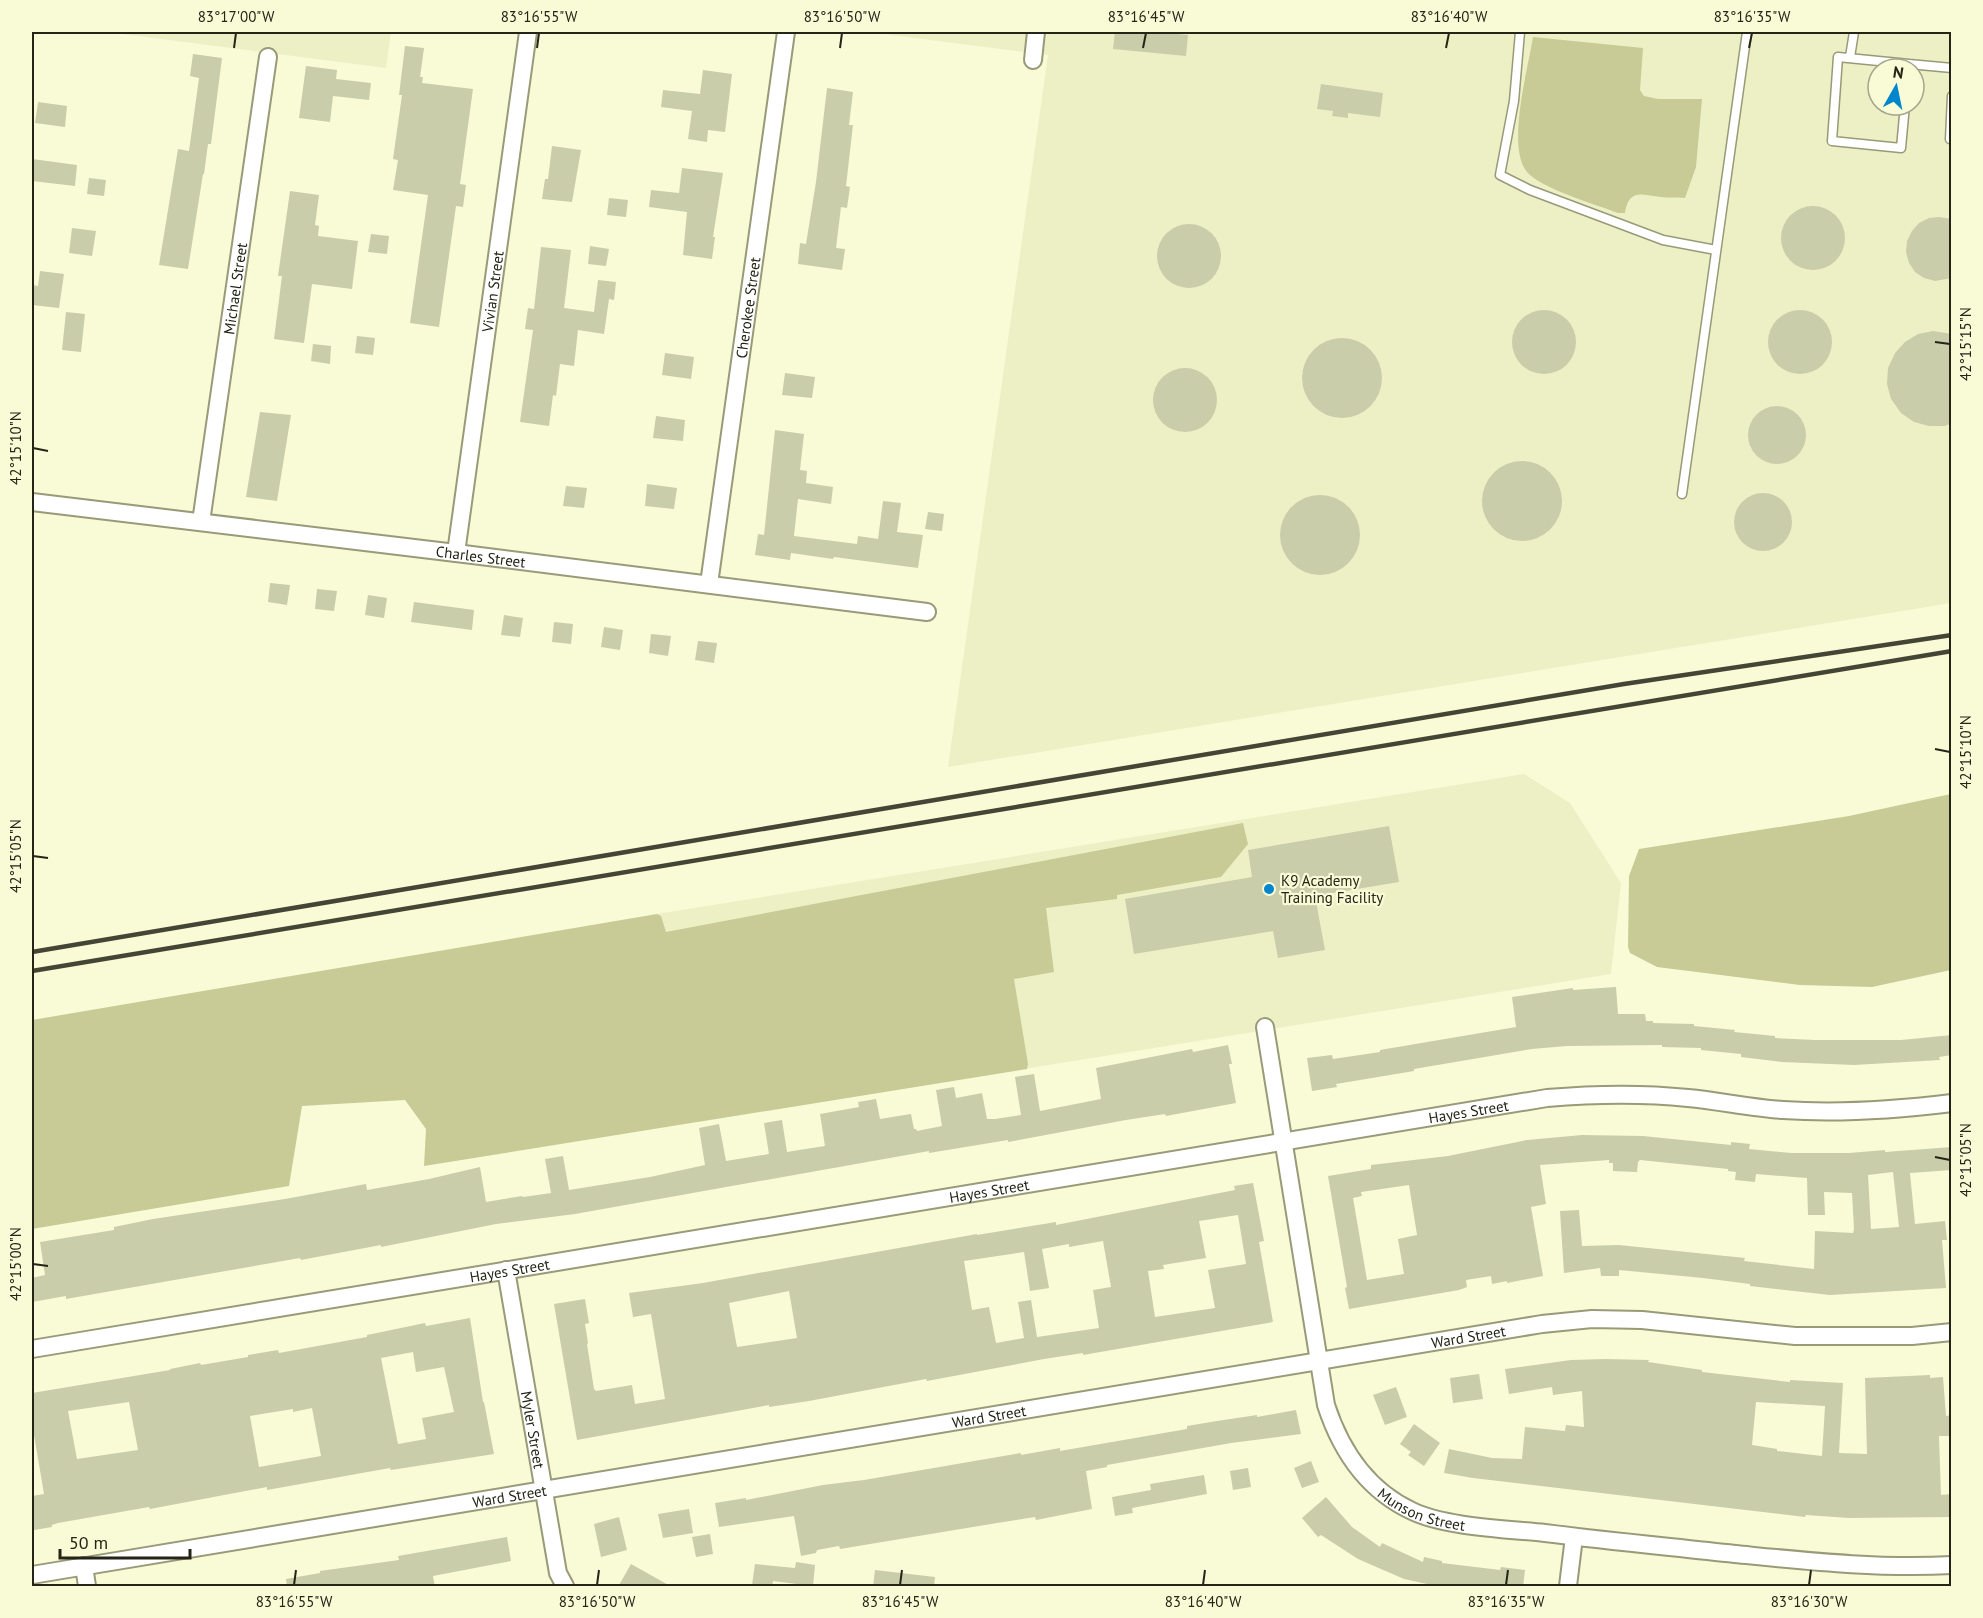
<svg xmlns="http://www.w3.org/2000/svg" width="1983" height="1618" viewBox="0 0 1983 1618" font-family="'PT Sans',sans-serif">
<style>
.built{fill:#edf0c4;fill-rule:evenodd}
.green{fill:#c8cb95}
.building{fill:#cacdaa;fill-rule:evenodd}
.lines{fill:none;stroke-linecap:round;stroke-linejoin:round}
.service-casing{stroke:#989a78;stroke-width:11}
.minor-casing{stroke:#989a78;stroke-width:20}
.service{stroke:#fff;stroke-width:8}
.minor{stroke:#fff;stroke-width:16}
.rail{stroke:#444534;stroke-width:4.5}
.ticks{fill:none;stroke:#242517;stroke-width:2}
.poi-dot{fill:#0186cd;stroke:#f9fbd7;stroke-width:2}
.labels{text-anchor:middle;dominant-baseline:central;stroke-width:4.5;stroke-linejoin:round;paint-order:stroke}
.street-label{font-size:15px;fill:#242517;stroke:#f9fbd7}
.poi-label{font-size:15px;fill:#242517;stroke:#f9fbd7;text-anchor:start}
.neatline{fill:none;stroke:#242517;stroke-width:2}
.ticks-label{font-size:15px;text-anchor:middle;fill:#242517}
</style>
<rect width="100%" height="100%" fill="#f9fbd7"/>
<path class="built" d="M107,32H391L386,68Z
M868,32H1951V603L948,767L1048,55ZM1878,69H1914V105H1878Z
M1524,774L1570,803L1621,883L1611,974L697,1122L657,914Z"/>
<path class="green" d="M1533,37L1643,48L1640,90L1644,96L1658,99H1702L1696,167L1685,198C1677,197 1669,198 1661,197C1642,195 1629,188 1625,213H1618C1597,205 1540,188 1527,172C1506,147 1528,69 1533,37Z
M1951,794V970L1872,987L1800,985L1657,967L1630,953L1628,947L1629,876L1639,849L1849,816Z
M1243,823L1248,844L1221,877L1117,895V899L1046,908L1054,972L1014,979L1028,1064L1027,1069L424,1166L426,1129L405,1100L302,1106L289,1186L32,1229V1020L657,914L661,916L666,932Z"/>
<path class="building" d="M1115,32H1157L1188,35L1186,56L1113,49Z
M405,46L424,48L420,77H423L422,83L473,89L460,184L466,185L463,207L456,206L439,327L410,323L428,195L393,190L398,160L393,159L402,95H399Z
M193,54L222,58L211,144H208L204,174H203L188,269L159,265L178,149L189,151L199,78L190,76Z
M306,66L337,70L336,79L371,83L369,100L333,96L330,122L299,118Z
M703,70L732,74L725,132L708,130L707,142L688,139L692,111L661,107L663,90L700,94Z
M1321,84L1383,93L1380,117L1348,113V118L1332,116L1333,111L1317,109Z
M827,88L853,92L849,125H853L846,186L850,187L847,208L841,207L836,248L845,249L842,270L798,264L800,243L806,244L816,182Z
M38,102L67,106L65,127L35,123Z
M552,146L581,150L572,202L542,199L545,179H548Z
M32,159L77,165L75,186L32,181Z
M682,168L723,173L713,237H715L712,259L683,255L687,212L649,207L651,190L679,193Z
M89,178L106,180L104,196L87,194Z
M290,191L319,195L315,225L319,226L318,236L358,241L352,289L312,284L304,343L274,339L282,276H278Z
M609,198L628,200L626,217L607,215Z
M1781 238a32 32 0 1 1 64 0a32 32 0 1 1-64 0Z
M1939,217L1952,219V278L1935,281L1924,278L1915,272L1909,263L1906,252L1907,241L1912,231L1919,223L1929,218Z
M1157 256a32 32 0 1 1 64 0a32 32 0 1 1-64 0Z
M72,228L96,231L92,256L69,253Z
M371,234L389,236L387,254L368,252Z
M590,246L609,249L606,266L588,264Z
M541,247L571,250L564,308L594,312L598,280L616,282L614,300L609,299L604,334L578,330L574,366L560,364L556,396L553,395L549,426L520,422L533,330L525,329L528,308L534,309Z
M40,271L64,274L59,308L32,305V285L38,286Z
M1512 342a32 32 0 1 1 64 0a32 32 0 1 1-64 0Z
M1768 342a32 32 0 1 1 64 0a32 32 0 1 1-64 0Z
M66,312L85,314L81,352L62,350Z
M1933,331L1952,334V423L1945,426H1929L1914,422L1901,413L1891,399L1887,384L1888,368L1895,353L1905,342L1918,334Z
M357,336L375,338L373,355L355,353Z
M1302 378a40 40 0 1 1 80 0a40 40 0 1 1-80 0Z
M313,344L331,346L330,364L311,361Z
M665,353L694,357L691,379L662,375Z
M1153 400a32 32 0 1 1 64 0a32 32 0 1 1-64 0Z
M785,373L815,377L812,398L782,395Z
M1748 435a29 29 0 1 1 58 0a29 29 0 1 1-58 0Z
M260,412L291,415L277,501L246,497Z
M656,416L685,420L683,441L653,438Z
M775,430L804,434L800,470L807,471L806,483L833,487L831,504L798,499L794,536L857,544L858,536L878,539L883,501L901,503L897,532L923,535L918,568L834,557L833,559L791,553L790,560L755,555L758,534L764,535Z
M1482 501a40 40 0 1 1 80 0a40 40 0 1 1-80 0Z
M647,484L677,488L674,509L645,506Z
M566,486L587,488L584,508L563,506Z
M1734 522a29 29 0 1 1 58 0a29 29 0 1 1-58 0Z
M1280 535a40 40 0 1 1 80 0a40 40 0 1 1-80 0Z
M928,512L944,514L942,531L925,529Z
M270,583L290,585L287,605L268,602Z
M317,589L337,591L334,611L315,609Z
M368,595L387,598L384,618L365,615Z
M414,602L474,610L472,630L411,622Z
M504,615L523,618L520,637L501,635Z
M554,622L573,624L571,644L552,642Z
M604,627L623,630L620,650L601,647Z
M651,634L671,636L668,656L649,653Z
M698,641L717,643L714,663L695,660Z
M1389,826L1399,882L1315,896L1325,950L1278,958L1273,931L1134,954L1125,899L1252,877L1248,850Z
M1616,987L1618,1014H1645L1646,1021H1653V1023L1694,1024V1026L1735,1030L1734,1032L1775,1036V1038L1815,1040H1901L1952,1035V1055L1939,1057L1940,1060L1854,1065L1782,1062L1741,1057V1054L1701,1050V1048L1662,1047V1045L1567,1046L1532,1049L1414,1069V1071L1336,1084L1337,1087L1312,1091L1307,1058L1332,1055L1333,1059L1380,1052V1050L1516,1027L1512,997L1573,988V990Z
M1228,1045L1232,1064H1229L1236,1103L1166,1116L1165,1114L1126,1120L1008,1142V1140L929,1153V1151L575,1214L496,1224L381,1247V1245L301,1260L300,1258L66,1299V1296L32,1302V1278L45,1275L40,1242L114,1230V1227L153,1219L285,1199L366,1184L367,1190L429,1179L480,1167L486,1202L522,1196L523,1197L551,1193L545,1159L563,1156L569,1190L650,1177L705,1165L699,1128L719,1124L726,1161L769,1154L764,1123L782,1120L787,1152L799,1150L825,1146L820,1114L859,1107L858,1102L876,1099L880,1119L911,1114L914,1129H916L917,1131L942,1126L936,1090L954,1087L956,1098L982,1093L987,1119H995L1021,1115L1015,1077L1034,1074L1040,1111L1101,1099L1096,1068L1192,1049L1193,1052Z
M1582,1135L1643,1136L1731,1145V1142L1750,1144L1749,1149L1791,1153H1849L1885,1150V1152L1952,1147V1170L1910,1173L1915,1224L1945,1221L1947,1240H1942L1946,1288L1830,1295L1750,1286V1284L1703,1278L1619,1270V1276H1601L1600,1268L1564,1273L1560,1211L1579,1210L1582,1246L1619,1245L1745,1258L1744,1261L1814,1269L1815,1231L1853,1233L1854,1229L1852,1193L1824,1192L1825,1215H1808L1807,1178L1756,1174L1755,1182L1735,1180L1736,1172L1728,1171V1169L1640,1160L1638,1162L1637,1172L1613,1171V1163H1609V1160L1540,1165L1546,1204L1531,1207L1543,1276L1507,1283V1281L1492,1284L1491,1276L1466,1280L1467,1287L1459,1290L1349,1309L1345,1288L1347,1287L1328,1176L1371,1169V1165L1448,1156L1527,1140ZM1893,1172L1899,1227L1871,1229L1868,1175ZM1409,1185L1417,1235L1398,1239L1404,1274L1367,1280L1353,1198L1362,1196L1361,1192Z
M1253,1183L1264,1241L1259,1242L1273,1322L1083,1355V1353L1044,1359L927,1381L926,1379L809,1401L769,1407V1405L577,1440L554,1304L585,1299L589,1323L585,1324L588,1343L587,1344L594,1389L596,1391L632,1385L635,1404L665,1399L651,1314L633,1317L629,1293L703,1283L977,1234V1235L1056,1222V1225L1235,1190L1234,1186ZM1238,1215L1246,1264L1208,1270L1215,1308L1155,1317L1148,1271L1164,1269L1163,1265L1206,1258L1199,1221ZM1103,1241L1111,1287L1093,1290L1099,1328L1037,1337L1031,1300L1018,1302L1024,1338L996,1343L989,1307L972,1310L964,1261L1024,1252L1030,1291L1049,1288L1042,1249L1069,1244V1247ZM789,1291L797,1338L737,1347L729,1303Z
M470,1318L483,1402H484L494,1454L391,1470L390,1468L267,1490V1487L150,1509L149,1507L58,1523L52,1525V1527L34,1530L32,1514V1496L44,1494L32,1423V1393L170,1370V1369L200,1363L201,1365L248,1357V1355L278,1350L279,1353L367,1337V1335L425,1323L426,1326ZM413,1352L416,1372L444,1367L454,1412L422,1418L426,1439L398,1444L381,1358ZM129,1402L138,1450L77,1459L68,1411ZM312,1408L321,1456L259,1467L250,1416L293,1409V1412Z
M1605,1359L1649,1360L1648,1362L1702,1370V1372L1790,1382V1380L1843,1383L1839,1453L1867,1454L1865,1378L1930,1375V1378L1943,1377L1946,1416L1952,1415V1436H1939L1941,1495L1952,1494V1517L1849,1518L1806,1515L1805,1517L1473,1478L1444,1473L1449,1449L1492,1458L1522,1459L1525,1427L1565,1431L1566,1425L1584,1427L1582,1391L1553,1395L1552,1387L1509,1394L1505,1369L1571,1360ZM1756,1402L1825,1406L1822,1456L1777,1451V1449L1752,1445Z
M1479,1374L1483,1399L1453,1403L1450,1378Z
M1396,1387L1407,1417L1385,1425L1373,1395Z
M1296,1410L1301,1434L1231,1443L1107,1465V1467L1086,1471L1092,1509L1036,1520L1035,1517L997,1523L840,1549L839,1546L817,1550L816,1553L801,1556L794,1516L719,1527L715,1503L746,1498V1500L823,1485L864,1480L1021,1453V1455L1060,1448V1451L1187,1429V1426L1217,1421L1257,1415V1417Z
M1414,1424L1440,1443L1424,1466L1408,1455L1411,1452L1400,1444Z
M1311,1461L1319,1482L1302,1488L1294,1468Z
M1248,1468L1251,1487L1233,1490L1230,1471Z
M1204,1475L1207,1494L1132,1508L1133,1513L1115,1516L1112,1497L1151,1490L1150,1484Z
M1326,1497L1352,1527L1380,1547L1382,1543L1423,1562L1424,1557L1442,1561V1563L1500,1570L1501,1567L1525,1570L1523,1587H1441L1404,1579L1358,1559L1321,1535L1318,1537L1302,1518Z
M689,1509L693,1533L663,1538L658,1514Z
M619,1517L627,1550L601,1557L594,1524Z
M710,1534L713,1554L696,1557L692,1537Z
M507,1537L511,1561L433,1576L435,1587H404L403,1584L389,1587H287L286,1579L320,1573V1571L399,1560L398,1556Z
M796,1562L815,1565L813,1586L773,1581L772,1587L752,1585L755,1564L795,1568Z
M631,1564L672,1587H618Z
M875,1570L935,1577L934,1587H873Z"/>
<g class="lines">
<g class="service-casing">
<path id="service" d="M1520,32L1514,101L1500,175L1530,190L1663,240L1716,250
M1850,57L1854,32
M1909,64L1952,68
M1952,96L1950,139H1952
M1905,105L1901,148L1832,141L1838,57L1909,64L1908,69
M1682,494L1747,32"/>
</g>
<g class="minor-casing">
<g id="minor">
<path d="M1033,60L1036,32"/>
<path id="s1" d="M32,502L456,553L927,612"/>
<path id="s2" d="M201,522L268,57"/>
<path id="s3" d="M456,553L528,32"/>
<path id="s4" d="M709,584L786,32"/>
<path id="s5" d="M1265,1027L1326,1405C1341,1451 1367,1490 1412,1511C1445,1527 1507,1529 1545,1533C1608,1541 1672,1547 1735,1554C1807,1561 1879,1569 1952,1565"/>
<path id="s6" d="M506,1270L558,1573L565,1586"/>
<path id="s7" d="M32,1349L1547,1098C1594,1094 1641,1093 1688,1098C1720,1101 1751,1108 1783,1110C1840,1114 1895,1110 1952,1103"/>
<path d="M84,1566L87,1586"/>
<path id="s8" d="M32,1575L1542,1324L1592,1319L1642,1320L1795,1336H1912L1952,1332"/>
<path d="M1568,1586L1574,1537"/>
</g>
</g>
<use href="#service" class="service"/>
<use href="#minor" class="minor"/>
<path class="rail" d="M32,952L1624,684L1952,635
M32,971L1952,651"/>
</g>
<path class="ticks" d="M234,48L236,33M537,48L539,33M840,48L842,33M1143,48L1146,33M1446,48L1449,33M1749,48L1752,33M1935,342L1950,344M33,448L48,451M1935,749L1950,752M33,856L48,858M1935,1157L1950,1160M33,1264L48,1266M294,1585L296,1570M597,1585L599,1570M900,1585L902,1570M1203,1585L1205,1570M1506,1585L1508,1570M1809,1585L1811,1570"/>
<circle class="poi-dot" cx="1269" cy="889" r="6"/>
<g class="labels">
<g class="street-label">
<text stroke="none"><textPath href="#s2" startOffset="236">Michael Street</textPath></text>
<text stroke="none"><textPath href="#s3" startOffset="264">Vivian Street</textPath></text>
<text stroke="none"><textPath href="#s4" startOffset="279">Cherokee Street</textPath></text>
<text stroke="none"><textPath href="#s1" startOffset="452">Charles Street</textPath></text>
<text stroke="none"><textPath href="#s7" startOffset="1456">Hayes Street</textPath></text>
<text stroke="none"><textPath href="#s7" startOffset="970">Hayes Street</textPath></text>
<text stroke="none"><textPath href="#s7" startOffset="484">Hayes Street</textPath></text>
<text stroke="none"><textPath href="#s8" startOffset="1456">Ward Street</textPath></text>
<text stroke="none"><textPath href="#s8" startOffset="970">Ward Street</textPath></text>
<text stroke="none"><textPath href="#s6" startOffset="162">Myler Street</textPath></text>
<text stroke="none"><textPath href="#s8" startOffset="484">Ward Street</textPath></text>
<text stroke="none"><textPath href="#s5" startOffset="532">Munson Street</textPath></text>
</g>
<g class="poi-label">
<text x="1281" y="880">K9 Academy<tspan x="1281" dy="17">Training Facility</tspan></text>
</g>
</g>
<rect width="1983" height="1618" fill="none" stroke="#f9fbd7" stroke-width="66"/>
<g transform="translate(1896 87) rotate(9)"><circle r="28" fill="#f9fbd7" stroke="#a4a58a" stroke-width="1.5"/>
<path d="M0-4.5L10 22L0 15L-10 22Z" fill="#0186cd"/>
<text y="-9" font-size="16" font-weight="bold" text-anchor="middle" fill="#242517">N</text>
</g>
<path d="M60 1549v9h130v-9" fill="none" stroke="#242517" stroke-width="3"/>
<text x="69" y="1549" font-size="18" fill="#242517" stroke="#f9fbd7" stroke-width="4.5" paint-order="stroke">50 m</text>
<rect x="33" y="33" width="1917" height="1552" class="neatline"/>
<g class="ticks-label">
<text x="236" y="22">83°17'00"W</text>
<text x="539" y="22">83°16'55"W</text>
<text x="842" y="22">83°16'50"W</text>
<text x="1146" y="22">83°16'45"W</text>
<text x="1449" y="22">83°16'40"W</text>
<text x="1752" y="22">83°16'35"W</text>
<text transform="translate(1966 344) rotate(-90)" y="5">42°15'15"N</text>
<text transform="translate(16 448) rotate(-90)" y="5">42°15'10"N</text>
<text transform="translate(1966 752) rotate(-90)" y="5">42°15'10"N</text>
<text transform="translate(16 856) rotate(-90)" y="5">42°15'05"N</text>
<text transform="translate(1966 1160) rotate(-90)" y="5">42°15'05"N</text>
<text transform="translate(16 1264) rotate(-90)" y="5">42°15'00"N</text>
<text x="294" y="1607">83°16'55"W</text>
<text x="597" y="1607">83°16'50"W</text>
<text x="900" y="1607">83°16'45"W</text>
<text x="1203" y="1607">83°16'40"W</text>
<text x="1506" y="1607">83°16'35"W</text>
<text x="1809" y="1607">83°16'30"W</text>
</g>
</svg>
